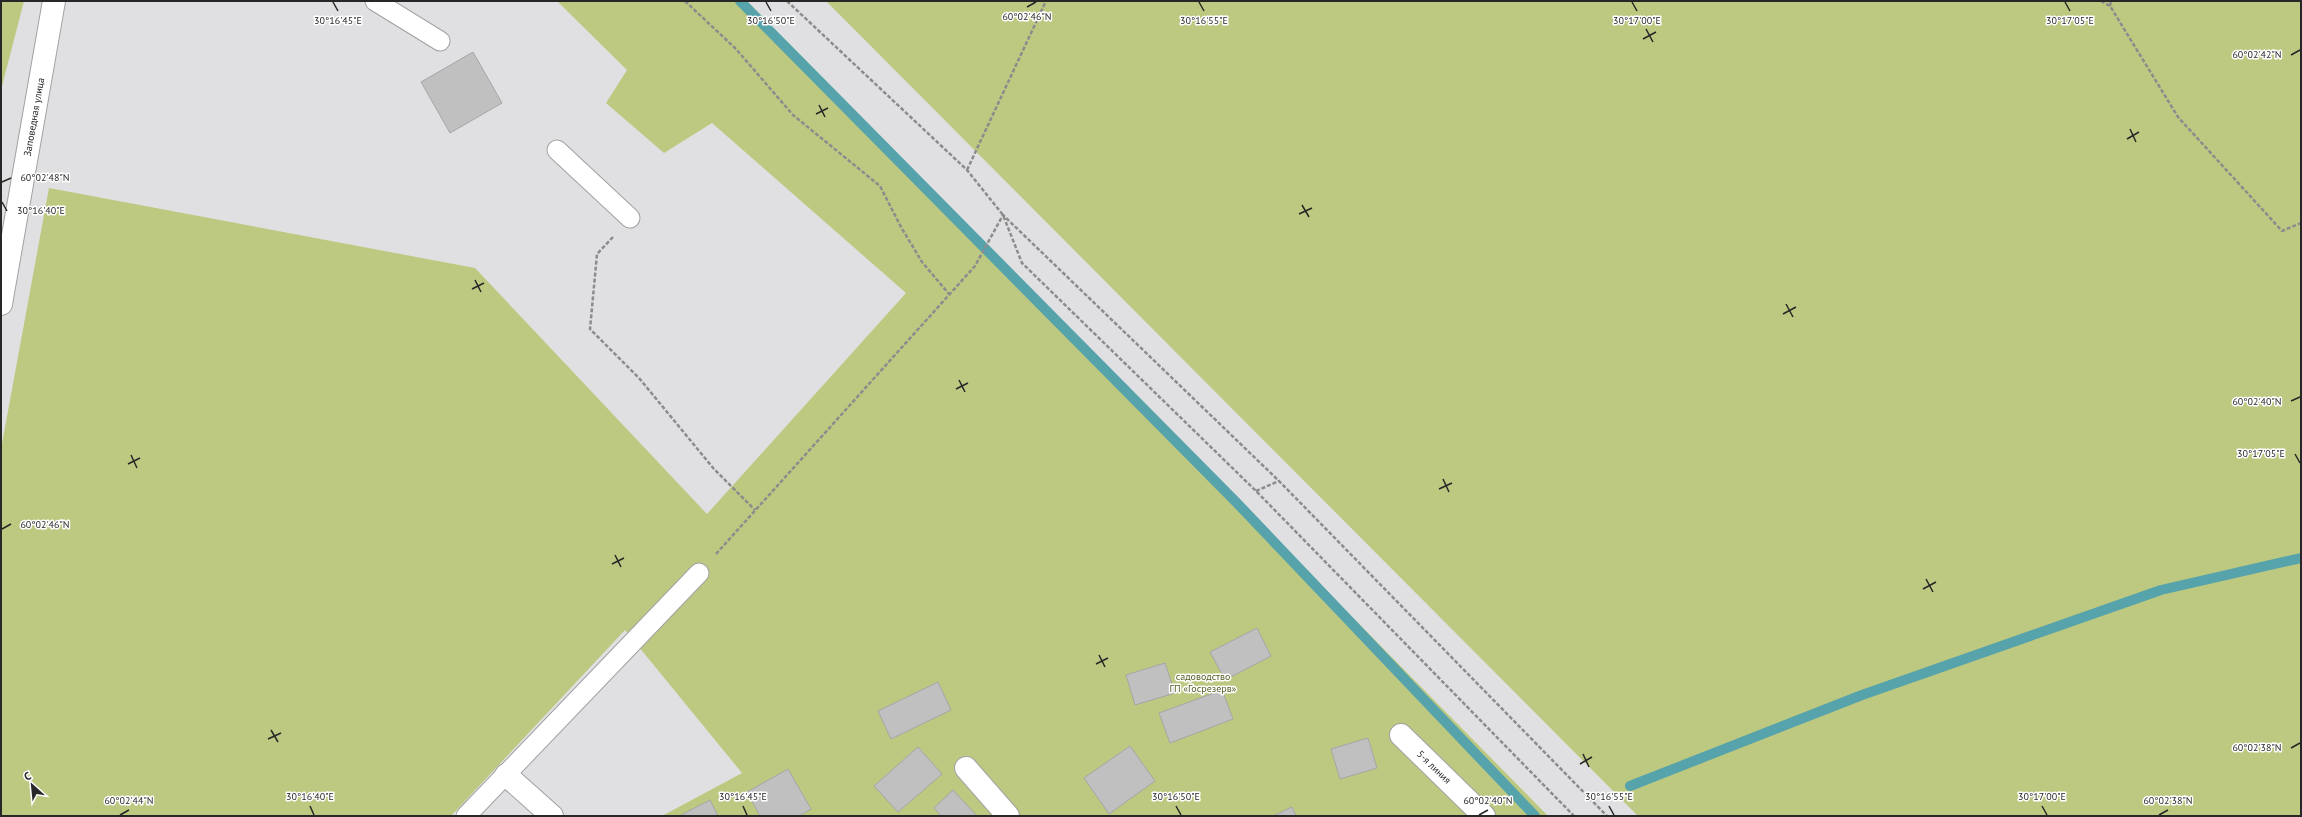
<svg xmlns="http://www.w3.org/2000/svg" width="2302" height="817" viewBox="0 0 2302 817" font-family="'PT Sans',sans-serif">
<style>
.green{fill:#bdc980}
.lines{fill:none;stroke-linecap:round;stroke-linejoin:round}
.stream{stroke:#56a3ab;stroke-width:10}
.building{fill:#c0c0c1;stroke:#a6a5a7}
.lane-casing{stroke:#a1a1a3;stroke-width:21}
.street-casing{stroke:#a1a1a3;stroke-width:24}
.path{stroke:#8c8c8d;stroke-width:2.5;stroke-dasharray:4 2;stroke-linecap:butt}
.lane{stroke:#fff;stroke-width:19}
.street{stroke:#fff;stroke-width:22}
.ticks{fill:none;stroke:#272727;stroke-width:1.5}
.labels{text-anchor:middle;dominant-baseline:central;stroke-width:3;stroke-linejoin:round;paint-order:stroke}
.street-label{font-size:10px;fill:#272727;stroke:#fff}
.park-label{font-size:10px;fill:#545c24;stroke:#fff}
.ticks-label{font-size:10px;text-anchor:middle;fill:#272727;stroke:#fff;stroke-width:3;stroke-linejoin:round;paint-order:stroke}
</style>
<rect width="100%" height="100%" fill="#e0e0e2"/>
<path class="green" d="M1,1H24L1,90Z
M557,1H747L1548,816H662L742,773L625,630L451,816H1V449L49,188L475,268L707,514L906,293L712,123L664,153L606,103L627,70Z
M826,1H2301V816H1638Z"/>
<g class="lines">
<path class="stream" d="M740,1L1236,502L1535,816
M1630,786L1862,695L2161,590L2301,558"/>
</g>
<path class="building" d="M473,52L502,103L450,133L421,82Z
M1257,628L1271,656L1225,680L1210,652Z
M1165,663L1175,693L1135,705L1126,675Z
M938,682L951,710L891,739L878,711Z
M1222,690L1233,719L1170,743L1159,713Z
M1368,738L1377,768L1340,779L1331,749Z
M1130,746L1155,781L1109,814L1084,778Z
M918,747L942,774L898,812L874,786Z
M788,769L811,809L799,816H760L747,792Z
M953,790L977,816H941L934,808Z
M710,800L718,816H679Z
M1292,807L1296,816H1273Z"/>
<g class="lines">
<g class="lane-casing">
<path id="lane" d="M375,1L440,41
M557,150L630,218
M466,816L699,573"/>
</g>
<g class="street-casing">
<path id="street" d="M1,304L54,1
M1401,735L1484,816
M966,768L1008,816
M506,775L552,816"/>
</g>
<path class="path" d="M685,1L736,49L793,115L880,186L901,227L922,262L949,294
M787,1L967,170L1003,215L1022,263L1256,491L1574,816
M2101,1L2110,6L2178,117L2282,231L2301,223
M2110,6L2111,1
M967,170L1046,1
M613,237L597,254L590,329L639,378L714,469L755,510
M1256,491L1279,481
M716,554L975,266L1003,215L1279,481L1607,816"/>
<use href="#lane" class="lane"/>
<use href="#street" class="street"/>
</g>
<path class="ticks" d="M333,2L338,11M766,2L771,11M1199,2L1204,11M1632,2L1637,11M2065,2L2070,11M1027,7L1036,2M1646,29L1653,42M1643,39L1656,32M2291,55L2300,50M819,105L825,117M816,114L828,108M2130,129L2136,142M2127,139L2139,132M2,182L11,178M2,202L7,211M1302,205L1309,217M1299,214L1312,208M475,280L481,292M472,289L484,283M1786,304L1793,317M1783,314L1796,307M959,380L965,392M956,389L968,383M2291,401L2300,397M2295,454L2300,463M131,455L137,468M128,464L140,458M1443,479L1449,492M1439,489L1452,483M2,529L11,524M615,555L621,567M612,564L624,558M1926,579L1933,592M1923,589L1936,582M1099,655L1105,667M1096,664L1108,658M271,730L278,742M268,739L281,733M2291,748L2300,743M1583,754L1589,767M1580,764L1592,757M310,806L314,815M743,806L747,815M1176,806L1181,815M1609,806L1614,815M2042,806L2047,815M120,815L129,810M1479,815L1488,810M2159,815L2168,810"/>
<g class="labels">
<g class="street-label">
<text transform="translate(34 117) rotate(-80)">Заповедная улица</text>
<text transform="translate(1434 767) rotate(44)">5-я линия</text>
</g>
<g class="park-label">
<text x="1203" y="676">садоводство<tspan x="1203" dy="12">ГП «Госрезерв»</tspan></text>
</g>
</g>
<g class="ticks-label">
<text x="1027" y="20">60°02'46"N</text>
<text x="338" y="24">30°16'45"E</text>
<text x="771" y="24">30°16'50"E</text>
<text x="1204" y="24">30°16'55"E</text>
<text x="1637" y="24">30°17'00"E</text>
<text x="2070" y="24">30°17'05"E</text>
<text x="2257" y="58">60°02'42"N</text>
<text x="45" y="181">60°02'48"N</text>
<text x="41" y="214">30°16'40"E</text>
<text x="2257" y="405">60°02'40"N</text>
<text x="2261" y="457">30°17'05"E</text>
<text x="45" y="528">60°02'46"N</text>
<text x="2257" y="751">60°02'38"N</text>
<text x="310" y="800">30°16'40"E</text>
<text x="743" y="800">30°16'45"E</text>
<text x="1176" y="800">30°16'50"E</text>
<text x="1609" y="800">30°16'55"E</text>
<text x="2042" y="800">30°17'00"E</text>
<text x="129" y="804">60°02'44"N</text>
<text x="1488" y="804">60°02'40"N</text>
<text x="2168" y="804">60°02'38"N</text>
</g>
<rect width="2302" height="817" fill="none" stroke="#272727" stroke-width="4"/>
<g transform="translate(32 785) rotate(333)" stroke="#ffffff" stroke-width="3" paint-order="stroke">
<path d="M0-3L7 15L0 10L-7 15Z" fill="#272727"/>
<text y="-6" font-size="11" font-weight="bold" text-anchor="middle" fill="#272727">С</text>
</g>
</svg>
